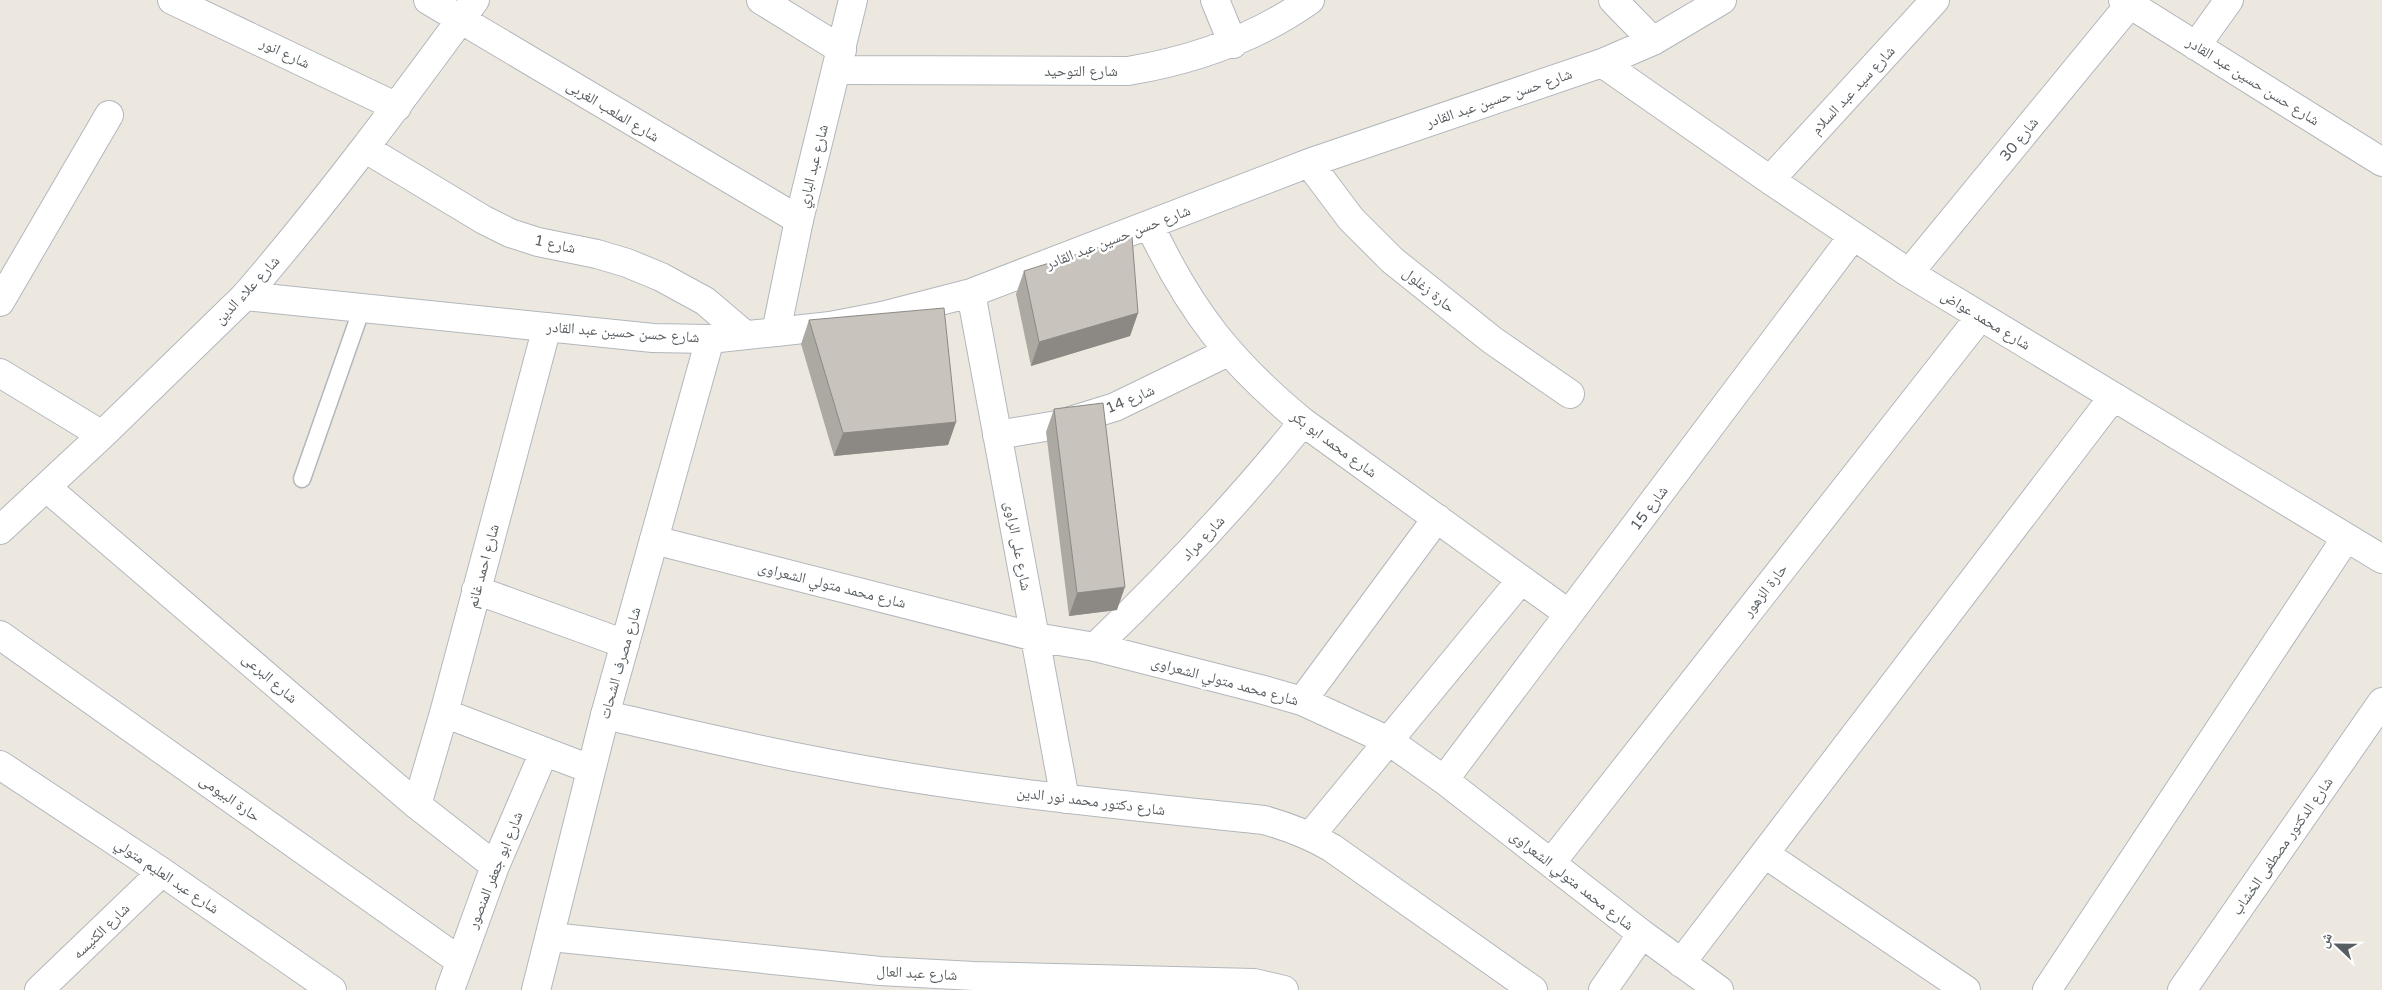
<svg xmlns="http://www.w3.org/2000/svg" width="2382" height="990" viewBox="0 0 2382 990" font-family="'Varela Round','Noto Naskh Arabic',sans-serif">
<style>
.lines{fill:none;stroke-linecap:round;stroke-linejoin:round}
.lane-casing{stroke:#b2b7bc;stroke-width:19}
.street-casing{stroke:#b2b7bc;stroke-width:30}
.secondary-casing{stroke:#b1b7bc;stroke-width:30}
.lane{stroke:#fff;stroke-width:16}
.street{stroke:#fff;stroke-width:28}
.secondary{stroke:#fff;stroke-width:28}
.wall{fill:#aca8a2}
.shaded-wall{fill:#8c8884}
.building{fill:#c8c3bc;stroke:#8c8884}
.labels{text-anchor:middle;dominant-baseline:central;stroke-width:5;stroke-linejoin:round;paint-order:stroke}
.street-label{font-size:15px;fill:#585e62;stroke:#fff}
</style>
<rect width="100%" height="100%" fill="#ede8df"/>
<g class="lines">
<g class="lane-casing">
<path id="lane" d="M302,479L362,308"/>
</g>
<g class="street-casing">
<path id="street" d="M172,0L397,107
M428,0L799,220
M761,0L842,50
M1215,0L1233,44
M1613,0L1653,41
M2123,0L2382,162
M2196,46L2229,0
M1602,63L1770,180L1909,273L2382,559
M837,70L1128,71C1194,60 1255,39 1310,0
M366,149L484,220L510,233L538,242L597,254L627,263L661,277L705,301L745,335
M1309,163L1351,219L1392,260L1492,340L1570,394
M1770,180L1935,0
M1150,226C1190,311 1230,362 1303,422L1569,614
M1909,273L2130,4
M971,293L1065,799
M245,296C327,201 401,101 475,0
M0,302L109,115
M776,332L830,326L882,316L971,293L1309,163L1602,63L1653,41L1722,0
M997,435L1057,425L1115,407L1228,352
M47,488L417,805L495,866
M654,540L1035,637L1095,647L1260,689L1302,701L1389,741L1444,780L1642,934L1719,990
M476,590L625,644
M0,635L460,961
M1095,647C1169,576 1239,502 1303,422
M1302,701L1437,518
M444,713L590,769
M605,715C673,730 742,747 811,760C961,790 1113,804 1264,820C1289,827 1310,835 1332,848L1533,990
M0,765L162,872L332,990
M1444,780L1853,236
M417,805L444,713L547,327
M1311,835L1521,580
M1765,854L1966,990
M1551,863L1980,317
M551,937L880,971L974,976L1254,983L1284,990
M1681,963L2113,397
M39,990L162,872
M450,990L495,866L544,752
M1603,990L1642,934
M2047,990L2346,538
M2182,990L2382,702"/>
</g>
<g class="secondary-casing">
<path id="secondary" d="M0,373L102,435
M0,530L102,435L245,296L653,338L710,339L776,332L799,220L853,0
M536,990L605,715L710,339"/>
</g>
<use href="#lane" class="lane"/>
<use href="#street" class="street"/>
<use href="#secondary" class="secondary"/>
</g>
<path class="wall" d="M1024,271L1138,313L1130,336L1031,366L1016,294Z
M809,320L956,422L948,445L834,456L801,344Z
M1054,409L1117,610L1069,616L1046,432Z"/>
<path class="shaded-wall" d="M1138,313L1130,336L1031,366L1039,342Z
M956,422L948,445L834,456L843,433Z
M1125,587L1117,610L1069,616L1077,593Z"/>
<path class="building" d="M1132,237L1138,313L1039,342L1024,271Z
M944,308L956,422L843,433L809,320Z
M1103,403L1125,587L1077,593L1054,409Z"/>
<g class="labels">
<g class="street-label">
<text transform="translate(285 53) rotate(25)">شارع انور</text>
<text x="1081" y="71">شارع التوحيد</text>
<text transform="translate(2253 81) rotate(32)">شارع حسن حسين عبد القادر</text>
<text transform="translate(1853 90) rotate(-47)">شارع سيد عبد السلام</text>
<text transform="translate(1499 98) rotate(-19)">شارع حسن حسين عبد القادر</text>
<text transform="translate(613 111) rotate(31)">شارع الملعب الغربى</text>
<text transform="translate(2019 139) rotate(-51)">شارع 30</text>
<text transform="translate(813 166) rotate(-76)">شارع عبد الباري</text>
<text transform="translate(1118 237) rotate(-21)">شارع حسن حسين عبد القادر</text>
<text transform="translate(555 244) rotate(12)">شارع 1</text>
<text transform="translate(247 290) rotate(-47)">شارع علاء الدين</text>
<text transform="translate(1429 290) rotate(39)">حارة زغلول</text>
<text transform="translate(1986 320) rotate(31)">شارع محمد عواض</text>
<text transform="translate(623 332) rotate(4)">شارع حسن حسين عبد القادر</text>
<text transform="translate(1130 399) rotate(-23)">شارع 14</text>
<text transform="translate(1334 444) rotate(36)">شارع محمد ابو بكر</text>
<text transform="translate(1649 508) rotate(-53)">شارع 15</text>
<text transform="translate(1203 538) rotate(-47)">شارع مراد</text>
<text transform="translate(1018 546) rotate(79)">شارع على الراوى</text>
<text transform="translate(483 566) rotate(-75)">شارع احمد غانم</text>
<text transform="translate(832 585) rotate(14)">شارع محمد متولي الشعراوى</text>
<text transform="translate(1765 590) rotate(-52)">حارة الزهور</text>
<text transform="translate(620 663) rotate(-74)">شارع مصرف الشحات</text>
<text transform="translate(270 678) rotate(41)">شارع البرعى</text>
<text transform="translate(1225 681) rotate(15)">شارع محمد متولي الشعراوى</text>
<text transform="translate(230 798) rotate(35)">حارة البيومى</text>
<text transform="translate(1091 801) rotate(7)">شارع دكتور محمد نور الدين</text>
<text transform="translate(2282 846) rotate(-55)">شارع الدكتور مصطفى الخشاب</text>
<text transform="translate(495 870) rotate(-68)">شارع ابو جعفر المنصور</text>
<text transform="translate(167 876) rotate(34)">شارع عبد العليم متولي</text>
<text transform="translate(1572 880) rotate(38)">شارع محمد متولي الشعراوى</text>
<text transform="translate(101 931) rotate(-44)">شارع الكنيسه</text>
<text transform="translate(917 973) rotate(3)">شارع عبد العال</text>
</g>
</g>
<g transform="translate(2337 945) rotate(292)" stroke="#ffffff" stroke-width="4" paint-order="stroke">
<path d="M0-4L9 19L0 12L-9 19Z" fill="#585e62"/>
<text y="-8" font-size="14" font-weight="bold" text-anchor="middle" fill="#585e62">ش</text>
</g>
</svg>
